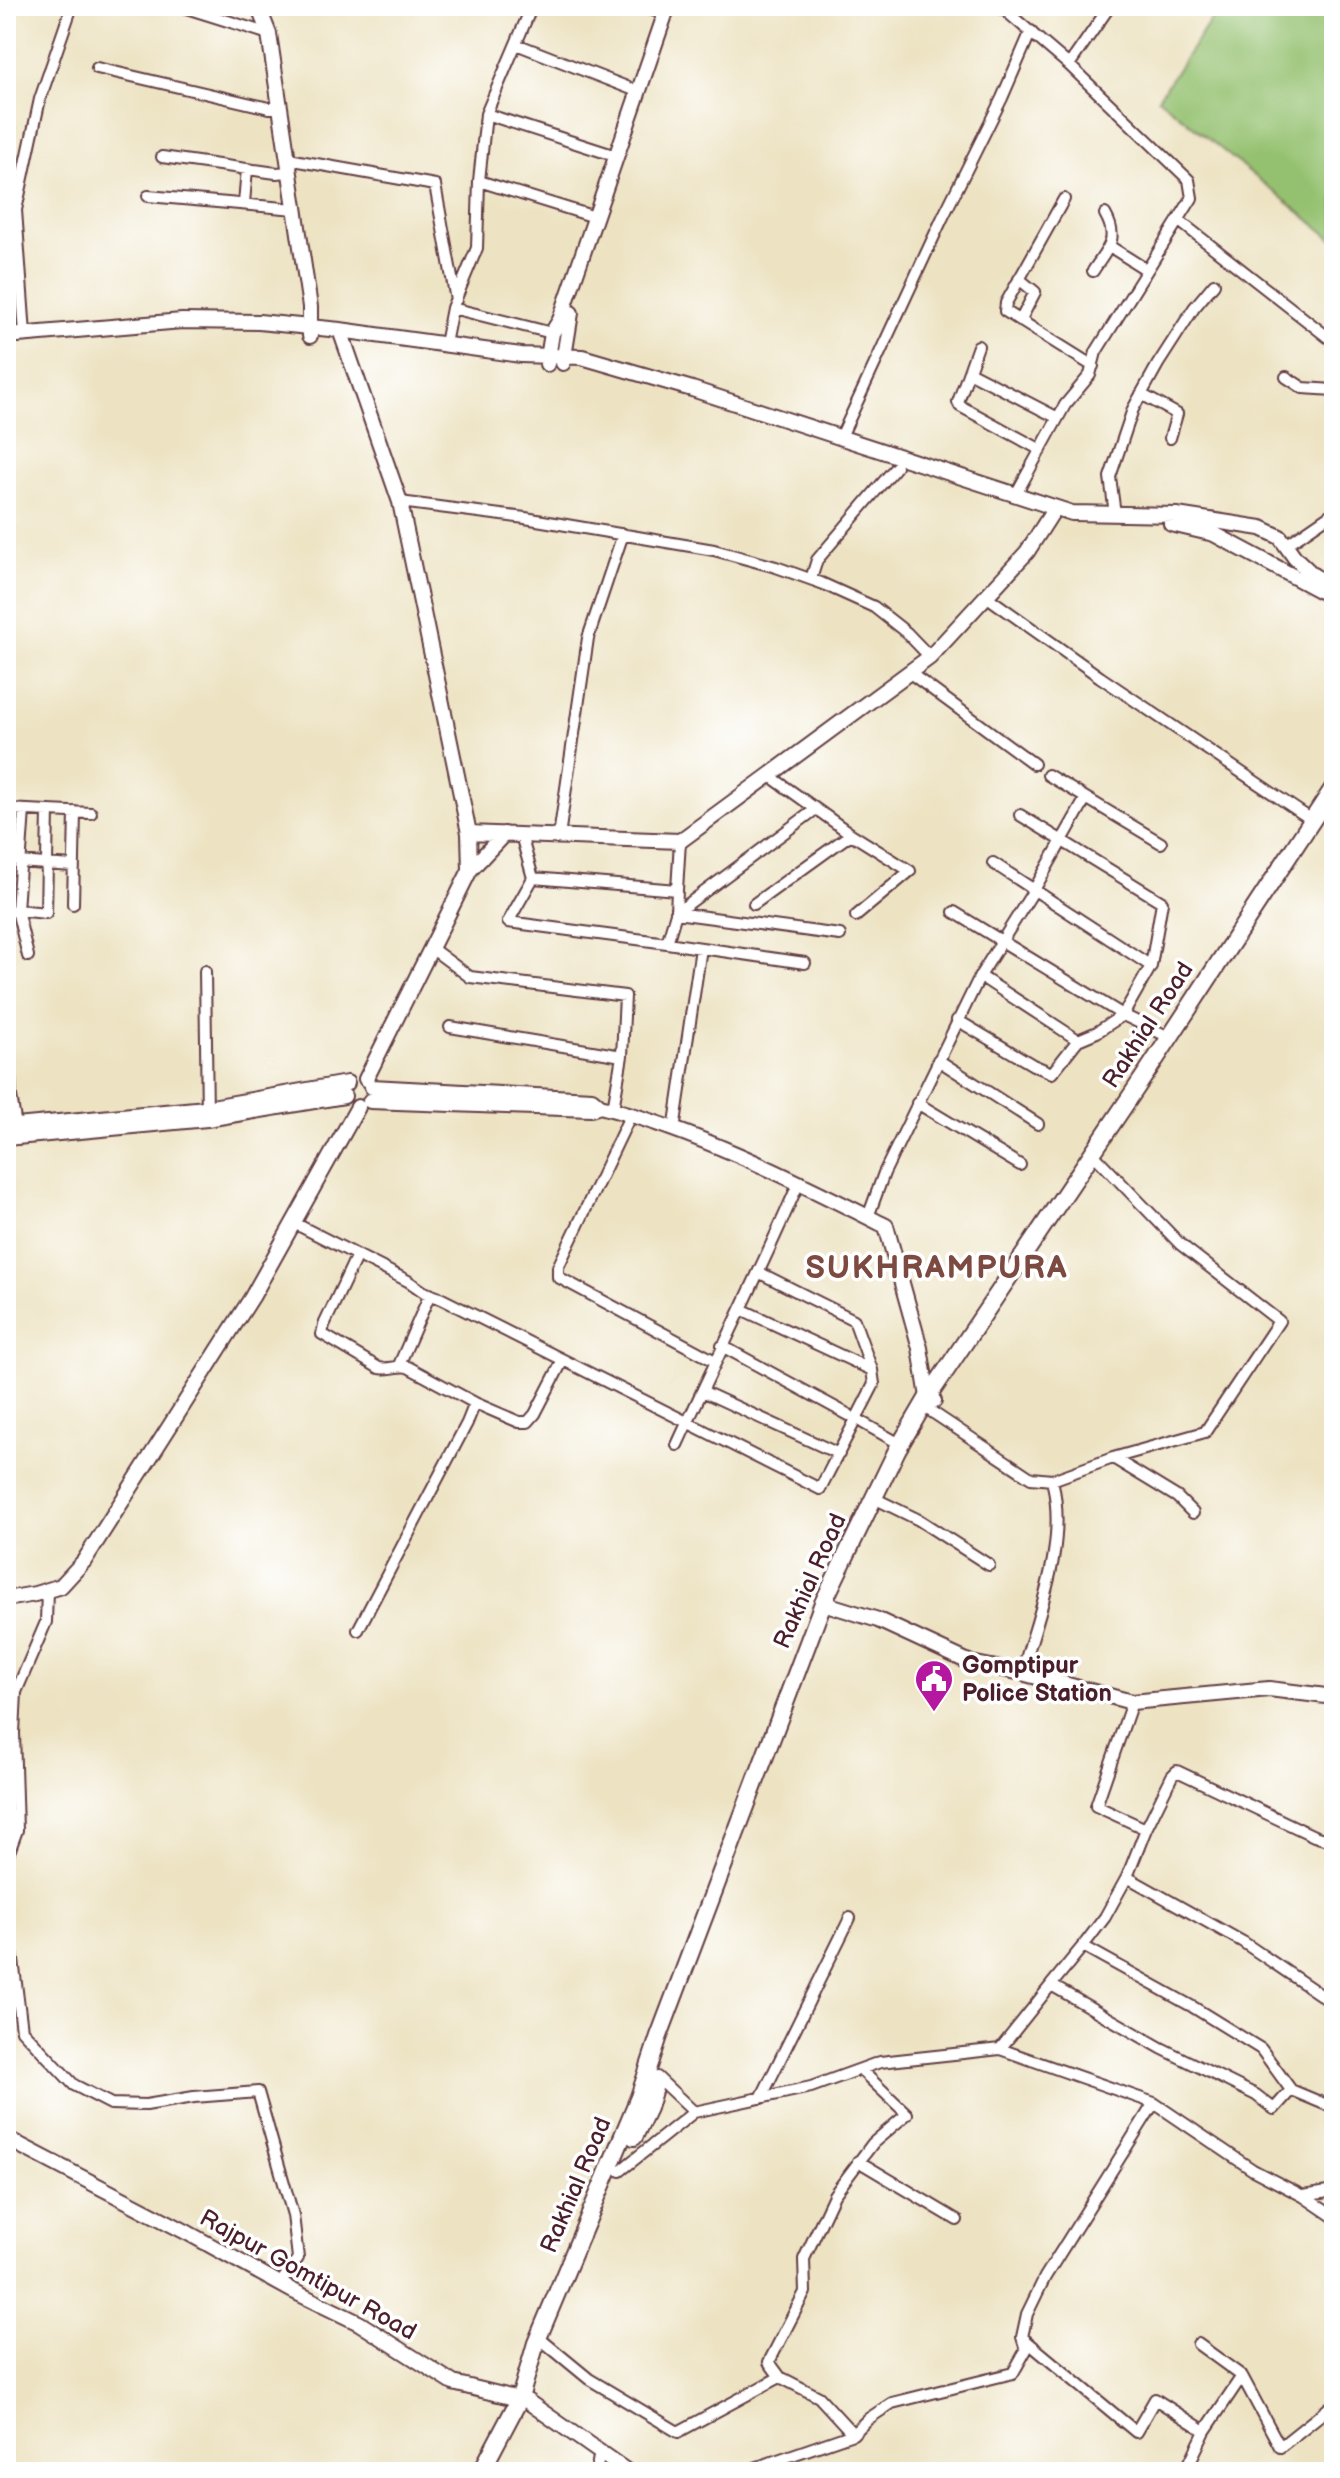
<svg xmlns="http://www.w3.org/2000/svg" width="1340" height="2478" viewBox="0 0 1340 2478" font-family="'Balsamiq Sans',sans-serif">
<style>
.green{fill:#94c170;stroke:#6f704e;stroke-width:2}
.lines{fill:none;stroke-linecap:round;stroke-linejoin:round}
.street-casing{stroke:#623c42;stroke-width:14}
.secondary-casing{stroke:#623c42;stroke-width:18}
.primary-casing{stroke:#623c42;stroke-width:20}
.street{stroke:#fff;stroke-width:10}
.secondary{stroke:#fff;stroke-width:14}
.primary{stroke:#fff;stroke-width:16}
.labels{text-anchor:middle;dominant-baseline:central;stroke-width:7;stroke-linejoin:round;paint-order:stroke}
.street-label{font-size:24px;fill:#4a1f2b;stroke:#fff}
.poi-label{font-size:24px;font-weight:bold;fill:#4a1f2b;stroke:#fff;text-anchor:start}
.district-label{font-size:32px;font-weight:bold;letter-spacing:2px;fill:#7d4a41;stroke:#fff}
</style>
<rect width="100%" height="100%" fill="#fff"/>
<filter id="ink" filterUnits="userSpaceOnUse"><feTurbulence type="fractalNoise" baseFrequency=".0125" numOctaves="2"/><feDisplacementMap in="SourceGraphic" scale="16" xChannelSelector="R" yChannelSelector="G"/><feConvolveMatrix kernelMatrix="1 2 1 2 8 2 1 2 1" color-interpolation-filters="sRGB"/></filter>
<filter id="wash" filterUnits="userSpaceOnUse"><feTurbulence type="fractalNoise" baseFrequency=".006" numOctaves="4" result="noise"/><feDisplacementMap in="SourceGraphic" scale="32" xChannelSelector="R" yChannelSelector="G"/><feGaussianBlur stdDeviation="1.8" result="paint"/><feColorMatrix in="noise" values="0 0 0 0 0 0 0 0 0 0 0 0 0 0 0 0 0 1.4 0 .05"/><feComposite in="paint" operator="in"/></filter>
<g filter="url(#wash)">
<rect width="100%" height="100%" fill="#ede3c3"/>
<path class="green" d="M1204,6H1334V240L1158,98L1215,14Z"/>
</g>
<g filter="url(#ink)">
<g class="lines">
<g class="street-casing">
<path id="street" d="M180,6L269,34
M641,6L665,14
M1000,6L1069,65L1189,180L1192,198L1096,352L1090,375L1065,405L1015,496
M516,44L637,91
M1069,65L1110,6
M97,68L269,108H280
M486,114L532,6
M162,157L276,173L290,172
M288,159L435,185L456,300
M148,196L295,209
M1064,199L1006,303L1005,311L1093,366
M244,203L247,169
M595,217L479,181L486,114L616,156
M1178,220L1334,342
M1109,246L1147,270
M1093,271C1107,249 1120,240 1105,214
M1019,279L1035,292L1020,321
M452,308L552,333
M25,334L16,210L40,99L72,6
M445,344L452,308L477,248L479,181
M978,346L958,402L960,406L1041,450
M969,372L1058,418
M1286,377L1303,388L1334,390
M1141,394L1177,414L1170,438
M840,439L942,219L1002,98L1031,31
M400,502L525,518L714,550L776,567L821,583L874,607L907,633L930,657
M1115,514L1110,477L1133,409L1158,364L1194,308L1214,284
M1286,545L1334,512
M811,579L817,560L896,467
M986,596L1100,677L1312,820
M910,673L1034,764
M770,776L851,834L910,871L856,916
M1086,798L1161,843
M6,809L91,813
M24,810L17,910L28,956
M521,835L533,878L677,890L680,841
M559,836L588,638L623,534
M19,862L72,866
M993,863L1151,966
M533,878L508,922L667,943L676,913L816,809
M677,890L676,913L840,935
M73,904L75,812
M754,904L851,834
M6,912L17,910L46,913L48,811
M954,912L1123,1015L1169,1037
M667,943L805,963
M431,948L470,977L625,996L622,1056L613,1109
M205,971L207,1113
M980,976L1078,1040
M6,990L11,1096L16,1126
M957,1020L1033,1065L1052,1073L1078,1040L1097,1032L1123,1015L1151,966L1162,902L1020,815
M450,1027L622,1056
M938,1060L1038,1124
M917,1103L1020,1165
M631,1114L558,1267V1277L715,1361
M674,1130L701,948
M1098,1159L1180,1244L1279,1321L1205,1432L1113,1458
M868,1217L884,1173L980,976L1034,890L1086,798L1048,775
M294,1223L408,1281L424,1292L442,1299L820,1489L874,1384L872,1370L854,1320L760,1273
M357,1255L324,1325L322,1334L379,1368C389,1370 398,1365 408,1367L475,1403L467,1423L358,1630
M741,1309L872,1370
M722,1346L849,1415
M399,1365L430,1294
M702,1391L839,1454
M475,1403L519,1422H528L535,1414L563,1360
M929,1410L1031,1478L1052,1480L1113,1458L1177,1497L1193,1513
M863,1423L900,1444
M677,1445C717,1357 761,1271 799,1182
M880,1501L919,1520L989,1565
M1022,1673C1039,1611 1068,1544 1052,1480
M1132,1702L1096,1806L1146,1829
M6,1734L14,1733L16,1692L46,1622L47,1590
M1334,1842L1314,1836L1177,1771L1172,1776L1146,1829L1127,1877L1243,1942L1334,2004
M6,1860L17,1830L14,1733
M1127,1877L1105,1917L1083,1946L1193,2007L1261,2049L1291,2090
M6,1906L22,2030L74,2085L111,2104L146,2105L194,2097L258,2092L293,2215L298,2258L280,2284
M1051,1985L1083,1946
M1000,2049L1051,1985L1161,2048L1256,2095L1274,2109L1291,2090L1334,2108
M657,2077L694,2112
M761,2098L850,1918
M858,2161L957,2220
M620,2171L694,2112L811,2087L880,2062L1000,2049L1154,2103L1253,2170L1303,2196L1334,2217
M1303,2196L1334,2191
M1024,2339L1136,2432L1155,2399L1205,2431L1242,2376
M544,2342L589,2379L678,2432L780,2377L819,2397L853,2434
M1198,2344L1242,2376L1280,2447L1334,2404
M780,2377L769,2362L805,2292L804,2259L834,2195L873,2143L907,2114L862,2071
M596,2472L600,2452
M743,2472L853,2434L868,2419L892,2403L1013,2373L1026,2350L1022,2337L1027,2314L1045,2277L1154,2103
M1185,2472L1205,2431"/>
</g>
<g class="secondary-casing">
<path id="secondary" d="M258,6L269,34L310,307V336
M340,330L400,502L469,833L470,870
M6,336L182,321L259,322L340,330L521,355L582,357L692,389L1072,513L1177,515L1261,528L1280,537L1295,558L1314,576L1334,587
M563,363L571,313
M547,364L552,333L560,320L668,6
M1171,524L1214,534L1334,598
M469,833L680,841L930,657L1027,552L1055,508
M366,1079L470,870L504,834
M372,1087L592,1099L600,1106C700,1132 794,1180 886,1226L920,1348L928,1397L934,1401
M370,1101L591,1109L600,1106
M6,1127L206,1108L347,1083
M6,1138L207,1119L344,1096
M6,1599L35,1594L61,1586L84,1561L252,1297L358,1107
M823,1603L878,1620L971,1663L1022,1673L1132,1702L1269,1689L1334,1697
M6,2138L188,2233L291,2290L359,2323L453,2383L527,2401L628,2472"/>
</g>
<g class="primary-casing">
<path id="primary" d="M634,2137L648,2108L656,2081
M481,2472L520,2398L536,2343L639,2097L659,2036L823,1603L897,1450L928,1397L1149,1069L1334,787"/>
</g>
<use href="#street" class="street"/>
<use href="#secondary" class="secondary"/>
<use href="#primary" class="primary"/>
</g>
</g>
<defs>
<g id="civic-pin" transform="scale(2)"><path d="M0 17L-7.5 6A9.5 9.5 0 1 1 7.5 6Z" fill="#b5179e" stroke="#fff"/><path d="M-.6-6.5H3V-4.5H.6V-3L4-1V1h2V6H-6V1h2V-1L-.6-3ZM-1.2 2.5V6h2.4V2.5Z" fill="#fff"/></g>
</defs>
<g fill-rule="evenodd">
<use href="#civic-pin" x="934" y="1679"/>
</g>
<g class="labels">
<g class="street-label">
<text transform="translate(1148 1025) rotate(-57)">Rakhial Road</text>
<text transform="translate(810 1581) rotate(-66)">Rakhial Road</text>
<text transform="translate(576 2185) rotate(-67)">Rakhial Road</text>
<text transform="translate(308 2275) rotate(29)">Rajpur Gomtipur Road</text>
</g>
<g class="poi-label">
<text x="962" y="1665">Gomptipur<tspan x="962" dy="28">Police Station</tspan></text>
</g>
<g class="district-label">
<text x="937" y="1268">SUKHRAMPURA</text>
</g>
</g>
<rect width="1340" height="2478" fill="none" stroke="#fff" stroke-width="32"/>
</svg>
